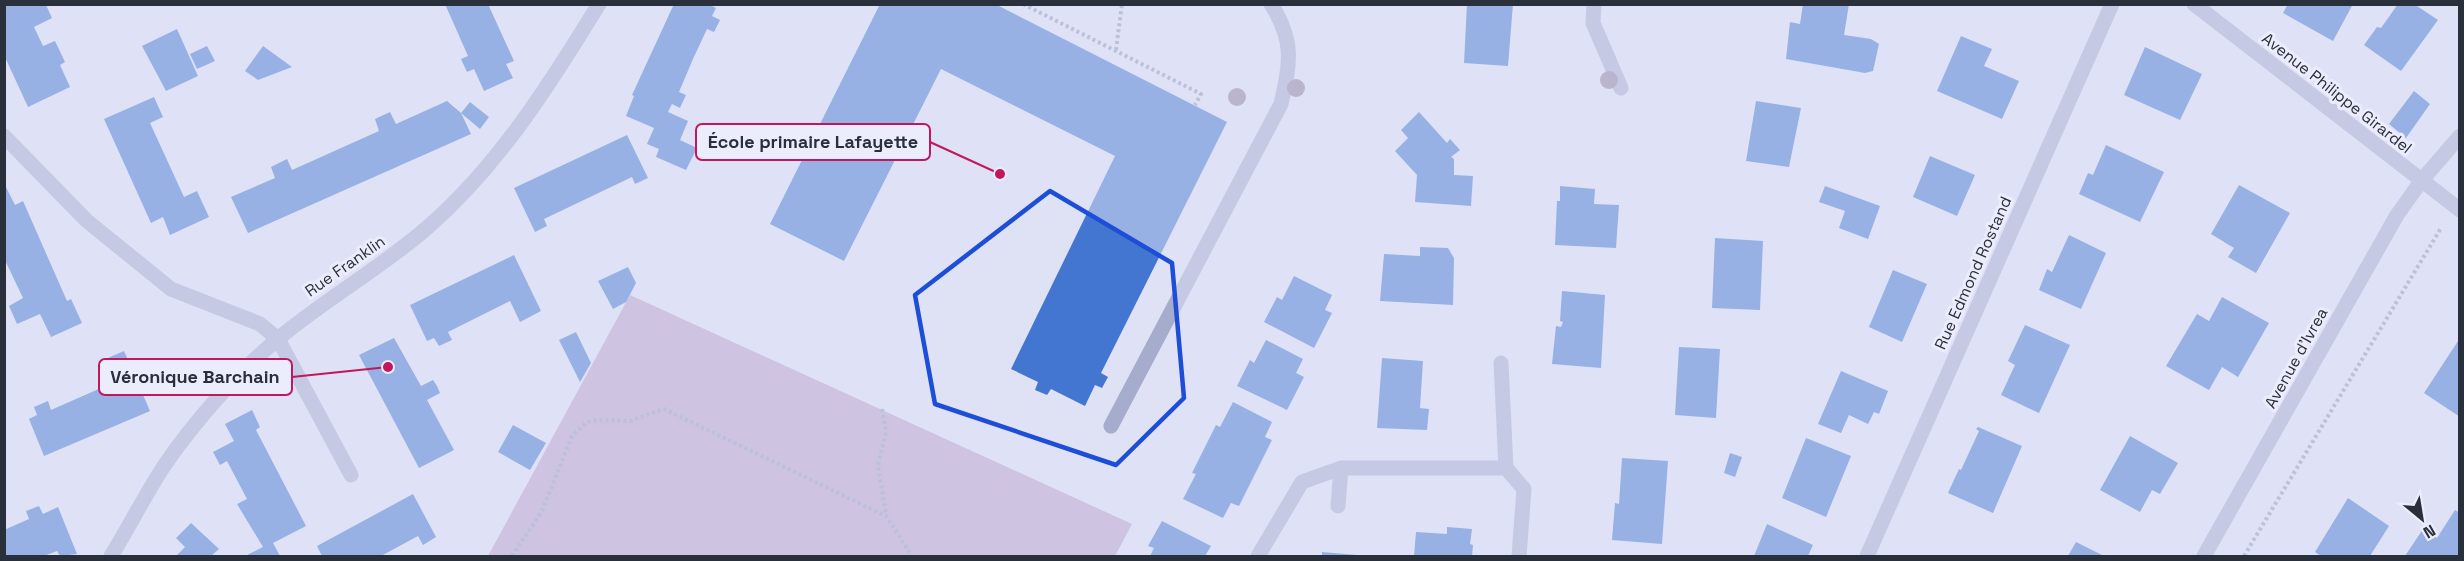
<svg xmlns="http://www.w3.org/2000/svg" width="2464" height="561" viewBox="0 0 2464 561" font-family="'Space Grotesk',sans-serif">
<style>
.green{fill:#ba9dc6}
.building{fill:#4276d0}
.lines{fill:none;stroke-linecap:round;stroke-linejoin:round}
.path{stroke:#939abb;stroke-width:4;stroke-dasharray:3 3;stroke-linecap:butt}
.minor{stroke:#a6accc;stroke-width:15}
.tree{fill:#907da1}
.marked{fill:none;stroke:#1d4ed8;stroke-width:4.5;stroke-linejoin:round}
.labels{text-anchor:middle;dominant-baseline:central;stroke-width:6;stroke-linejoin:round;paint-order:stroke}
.street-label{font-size:16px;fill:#292f3b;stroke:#ecedfc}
.leader{fill:none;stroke:#c2185b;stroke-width:2}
.callout-dot{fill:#c2185b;stroke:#ecedfc;stroke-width:2}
.callout{fill:#ecedfc;stroke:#c2185b;stroke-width:2}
.callout-label{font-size:18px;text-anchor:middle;font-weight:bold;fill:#292f3b}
</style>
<rect width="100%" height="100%" fill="#dfe1f5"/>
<path class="green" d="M630,295L1132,524L1115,556H488Z"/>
<path class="building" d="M445,4H488L514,61L506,64L513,78L484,91L474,69L467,72L461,59L468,56Z
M674,4H708L716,8L712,16L720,20L714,32L707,29L693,59L679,92L686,95L680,108L672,104L668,112L688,121L680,140L697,148L686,170L656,157L659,149L647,144L654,128L626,116L634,96L632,95Z
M880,4H995L1227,122L1101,373L1108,377L1102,388L1095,385L1085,406L1051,389L1047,395L1035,390L1038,382L1011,369L1115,156L941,69L844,261L770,224Z
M1467,4H1513L1508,66L1464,63Z
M1803,4H1849L1844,35L1871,39L1879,44L1873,71L1865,73L1786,59L1790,22L1800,24Z
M2288,4H2353L2333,41L2283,13Z
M2398,4H2414L2438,20L2401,71L2364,45L2377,27L2381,28Z
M4,5H46L52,18L34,27L43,46L55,41L65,62L60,65L70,87L28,107L4,55Z
M177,29L198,76L166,91L142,46Z
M1961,36L1992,49L1984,66L2019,81L2002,119L1937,91Z
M207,46L215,61L197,69L190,54Z
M263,46L292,67L258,80L245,71Z
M2145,47L2202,74L2180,120L2124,95Z
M2414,91L2430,104L2406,138L2389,124Z
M154,97L163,117L150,123L184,197L197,191L209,217L170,235L163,217L151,223L104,119Z
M447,101L461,113L470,102L489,117L480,129L461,113L471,134L248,233L231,197L275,178L271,167L287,159L292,170L379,131L375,119L390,112L396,124Z
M1756,101L1801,108L1789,167L1746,161Z
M1419,112L1447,143L1450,139L1460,150L1451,157L1454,159V175L1473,176L1471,206L1415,202L1417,175L1395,151L1408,138L1401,130Z
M627,135L648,178L635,184L632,177L544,219L547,226L535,232L514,188Z
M2106,145L2164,172L2140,222L2079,194L2088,173L2093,175Z
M1930,156L1975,175L1957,216L1913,197Z
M4,183L15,205L23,201L67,301L71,299L82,323L51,337L40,314L17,324L9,306L23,298L4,258Z
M2239,185L2290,213L2256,273L2228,257L2234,248L2211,234Z
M1560,186L1595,189L1594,204L1619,205L1616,248L1555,245L1557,201H1560Z
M1825,186L1880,206L1868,239L1839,228L1845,211L1819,202Z
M2069,235L2106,253L2081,309L2039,290L2047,269L2052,272Z
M1715,238L1763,241L1760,310L1712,308Z
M1420,247L1448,248L1454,258L1453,305L1380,301L1384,254L1420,256Z
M514,255L541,311L520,322L510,301L448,332L452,340L439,346L434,338L427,341L410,305Z
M628,267L636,283L626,302L613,309L598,281Z
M1893,270L1927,284L1902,342L1869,327Z
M1294,276L1332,295L1325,310L1332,313L1314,348L1264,322L1277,297L1282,300Z
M1562,291L1605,295L1601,368L1552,364L1556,326L1561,327L1563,322L1560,321Z
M2222,297L2269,323L2238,377L2222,367L2209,390L2166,366L2197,314L2209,321Z
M2025,325L2070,345L2039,413L2001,395L2015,365L2008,361Z
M576,332L591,363L580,382L559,340Z
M394,338L421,386L433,380L437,386L440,393L427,400L454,450L419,468L359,355Z
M1266,340L1303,359L1296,373L1304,377L1287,410L1237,386L1250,360L1254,363Z
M2458,341L2460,342V417L2424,393Z
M1679,347L1720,349L1716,418L1675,415Z
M124,351L150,411L44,456L29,419L37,415L34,407L48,401L51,410L110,384L101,361Z
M1382,358L1423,361L1420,408L1429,409L1427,430L1377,428Z
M1841,371L1888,391L1879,414L1874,412L1868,424L1849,415L1841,433L1818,424Z
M1233,402L1272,422L1265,437L1272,440L1239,506L1231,503L1223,518L1183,499L1196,474L1192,473L1216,425L1220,427Z
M252,410L260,427L256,430L306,526L273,543L280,556H245L263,547L237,504L247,499L227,461L220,465L213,452L234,441L225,424Z
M513,425L546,443L530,470L498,452Z
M1978,427L2022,446L1993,513L1948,493L1959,469L1961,470L1979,431L1976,429Z
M2130,436L2178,463L2160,494L2152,490L2140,512L2100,490Z
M1806,438L1851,456L1826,517L1782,498Z
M1730,453L1742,457L1735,477L1724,473Z
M1622,458L1668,461L1662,544L1612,540L1615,503L1619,504Z
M413,494L436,537L423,545L418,536L381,556H322L317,546Z
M2348,498L2389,526L2370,556H2321L2315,552Z
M39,506L43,514L58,507L77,554L60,556L57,551L44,556H4V530L29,519L26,511Z
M2455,510L2460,513V556H2405L2423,529L2437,538Z
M1162,521L1211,546L1205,556H1150L1154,548L1148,546Z
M191,523L219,549L211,556H176L185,547L176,538Z
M1767,524L1813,545L1808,556H1754Z
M1447,527L1472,529L1470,544L1473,545L1472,556H1414L1416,532L1447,534Z
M2076,542L2104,556H2068Z
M1322,552L1357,555V556H1322Z"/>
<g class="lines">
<path class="path" d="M1023,4L1201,94L1195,105
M1116,50L1122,4
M882,409L886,432L878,465L886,515
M512,556L542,511L572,436L587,422L598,420L630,421L664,409L886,516L912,556
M2244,556L2441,228"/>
<path class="minor" d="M1594,4L1593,23L1621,88
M2194,4L2460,210
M4,136L87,221L171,289L260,324L278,339L351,475
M1501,363L1506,468L1524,489L1519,556
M1111,426L1281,104C1290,63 1295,42 1271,4
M1338,506L1341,468H1506
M111,556C129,527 145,495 164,466C193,423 239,371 279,338C327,298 381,268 428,227C499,165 550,84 599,4
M1258,556L1302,482L1341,468
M1867,556L2112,4
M2204,556L2397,215L2422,180L2460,136"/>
</g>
<g class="tree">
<circle cx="1609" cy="80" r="9"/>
<circle cx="1296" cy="88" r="9"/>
<circle cx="1237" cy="97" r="9"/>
</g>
<path d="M0 0H2464V561H0ZM1050,191L1172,263L1184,398L1116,465L935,404L915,295Z" fill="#dfe1f5" fill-opacity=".55" fill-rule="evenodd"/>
<path class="marked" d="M1050,191L1172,263L1184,398L1116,465L935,404L915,295Z"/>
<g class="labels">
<g class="street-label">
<text transform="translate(2337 93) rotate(38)">Avenue Philippe Girardel</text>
<text transform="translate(345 266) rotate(-35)">Rue Franklin</text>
<text transform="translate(1973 273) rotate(-66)">Rue Edmond Rostand</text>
<text transform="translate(2296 358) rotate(-61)">Avenue d'Ivrea</text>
</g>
</g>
<path class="leader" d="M1000 174L930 142M388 367L292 377"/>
<g class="callout-dot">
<circle cx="1000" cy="174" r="6"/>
<circle cx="388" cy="367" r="6"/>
</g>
<g class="callout">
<rect x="696" y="124" width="234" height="36" rx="6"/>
<rect x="99" y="359" width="193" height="36" rx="6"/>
</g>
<g class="callout-label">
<text x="813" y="148">École primaire Lafayette</text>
<text x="195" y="383">Véronique Barchain</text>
</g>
<rect width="2464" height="561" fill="none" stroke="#292f3b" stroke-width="12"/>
<g transform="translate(2422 519) rotate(150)" stroke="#ecedfc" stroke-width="4.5" paint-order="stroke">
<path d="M0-4.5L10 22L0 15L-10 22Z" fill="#292f3b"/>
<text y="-9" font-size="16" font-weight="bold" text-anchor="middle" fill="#292f3b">N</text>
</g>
</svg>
